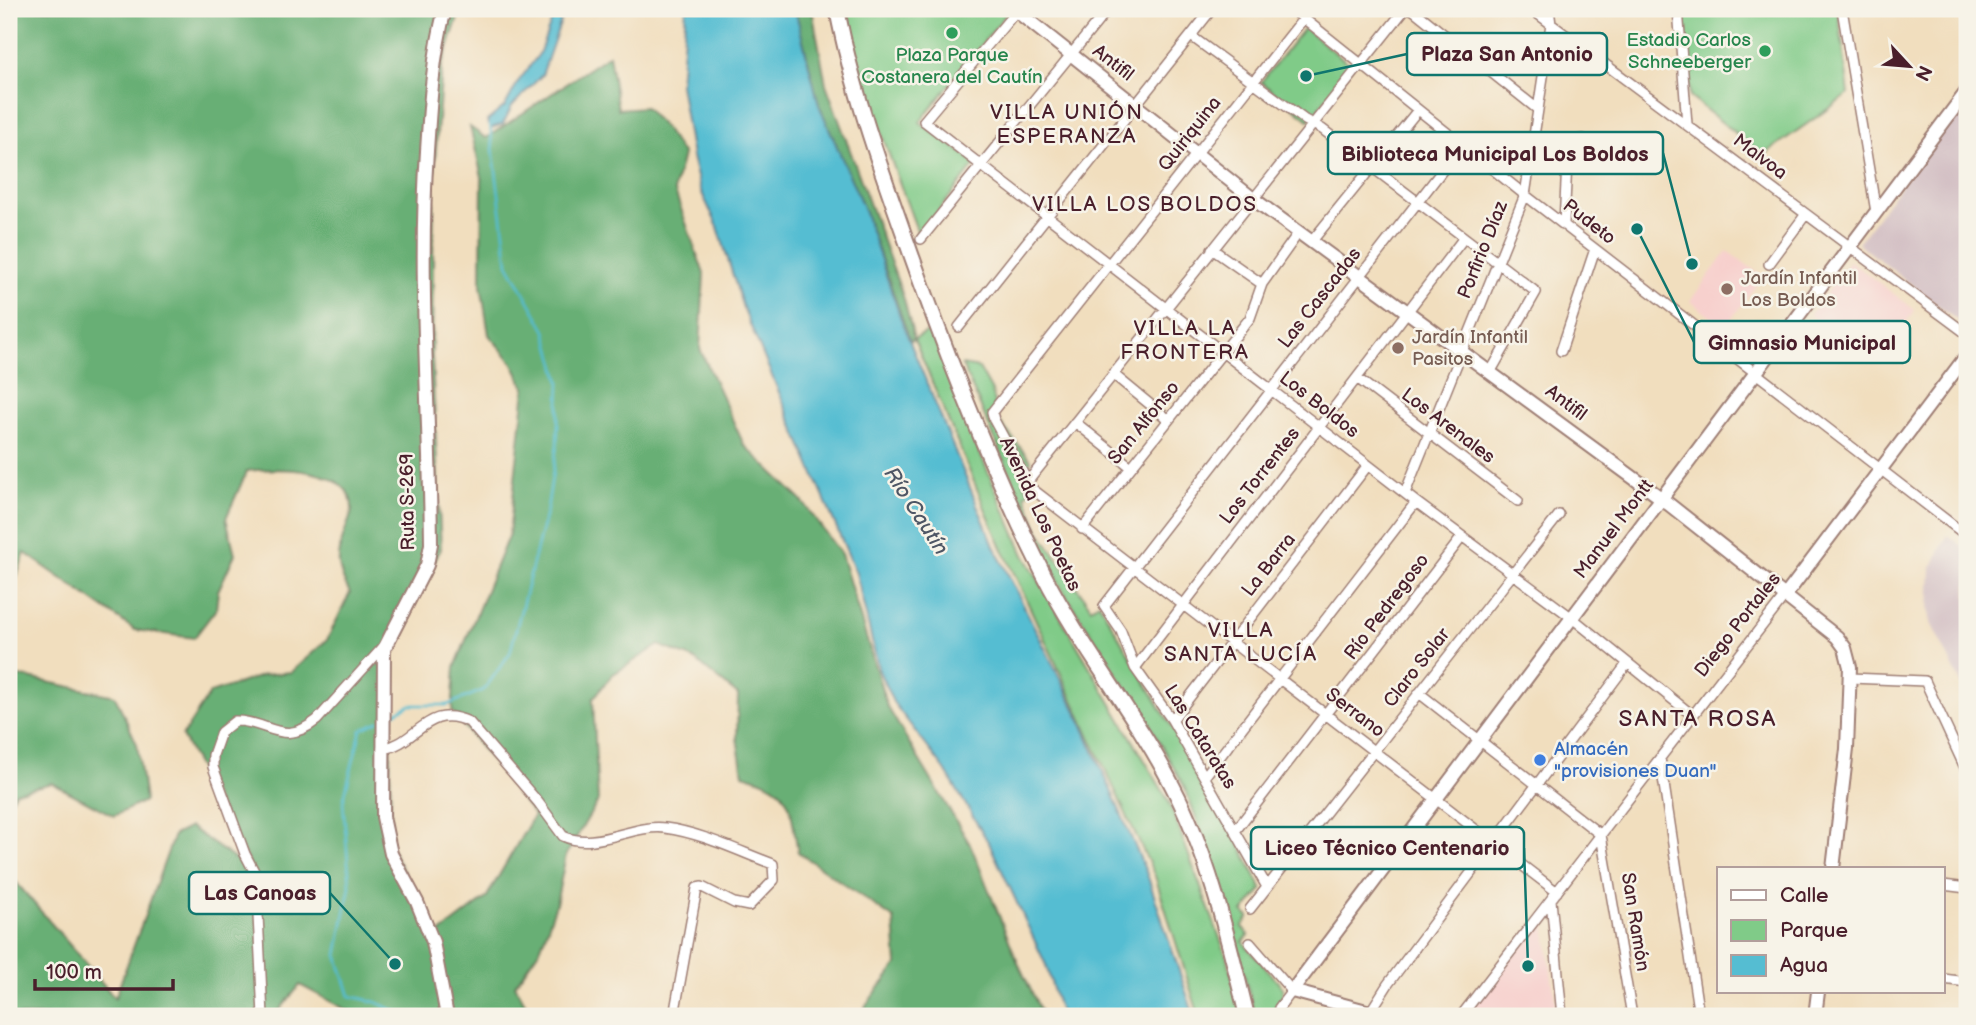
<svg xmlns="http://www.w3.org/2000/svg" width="1976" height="1025" viewBox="0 0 1976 1025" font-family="'Balsamiq Sans',sans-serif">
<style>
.built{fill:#f7d0cd}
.industrial{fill:#d2bec3}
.green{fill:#80cb88;stroke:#65755a;stroke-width:2}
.forest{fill:#68af74;stroke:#596750;stroke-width:2}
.water{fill:#55bdd2;stroke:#506e7e;stroke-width:2}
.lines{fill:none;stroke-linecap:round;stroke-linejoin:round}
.stream{stroke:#55bdd2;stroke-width:2.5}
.street-casing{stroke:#9e7e74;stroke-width:12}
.secondary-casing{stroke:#9e7e74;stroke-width:16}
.primary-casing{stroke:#9e7e74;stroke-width:18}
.street{stroke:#fff;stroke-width:9}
.secondary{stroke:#fff;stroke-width:12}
.primary{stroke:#fff;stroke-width:14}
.leisure-dot{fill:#2e9e5b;stroke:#f7f3e8;stroke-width:2.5}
.education-dot{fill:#8d6e63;stroke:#f7f3e8;stroke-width:2.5}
.shop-dot{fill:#3f7fe0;stroke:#f7f3e8;stroke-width:2.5}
.labels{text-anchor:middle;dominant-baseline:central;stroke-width:5;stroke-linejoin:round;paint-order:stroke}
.leisure-label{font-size:19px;fill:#27864d;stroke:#f7f3e8;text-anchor:end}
.street-label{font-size:19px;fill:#4a1f2b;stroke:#f7f3e8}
.education-label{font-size:19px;fill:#785e54;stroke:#f7f3e8;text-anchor:start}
.shop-label{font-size:19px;fill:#366cbe;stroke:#f7f3e8;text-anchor:start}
.neighbourhood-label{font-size:21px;letter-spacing:2px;fill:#4a1f2b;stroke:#f7f3e8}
.water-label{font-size:21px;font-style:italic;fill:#4e5665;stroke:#f7f3e8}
.quarter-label{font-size:23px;letter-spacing:2px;fill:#4a1f2b;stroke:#f7f3e8}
.leader{fill:none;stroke:#0f766e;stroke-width:2.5}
.callout-dot{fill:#0f766e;stroke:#f7f3e8;stroke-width:2.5}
.callout{fill:#f7f3e8;stroke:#0f766e;stroke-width:2.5}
.callout-label{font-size:21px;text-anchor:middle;font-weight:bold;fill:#4a1f2b}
</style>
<rect width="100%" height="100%" fill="#f7f3e8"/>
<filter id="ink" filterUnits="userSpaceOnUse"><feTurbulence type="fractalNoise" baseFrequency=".0143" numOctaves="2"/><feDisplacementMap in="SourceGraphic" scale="14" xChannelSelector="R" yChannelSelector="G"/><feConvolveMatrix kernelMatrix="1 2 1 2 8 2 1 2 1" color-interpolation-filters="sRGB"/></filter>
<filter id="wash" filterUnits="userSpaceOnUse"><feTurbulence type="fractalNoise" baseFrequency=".00686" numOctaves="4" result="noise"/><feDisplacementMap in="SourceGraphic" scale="28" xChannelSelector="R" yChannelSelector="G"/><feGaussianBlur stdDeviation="1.57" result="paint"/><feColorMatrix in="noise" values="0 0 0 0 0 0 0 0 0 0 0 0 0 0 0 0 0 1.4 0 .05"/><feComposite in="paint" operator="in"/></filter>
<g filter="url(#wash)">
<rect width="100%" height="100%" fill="#f1debe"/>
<path class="built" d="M1727,251L1763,276L1725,328L1690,301Z
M1850,261L1915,310L1875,364L1810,315Z
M1544,915L1557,1016H1466Z"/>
<path class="industrial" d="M1967,97V328L1858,243Z
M1948,535L1967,550V695L1931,623L1929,612L1931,568Z"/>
<path class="green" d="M847,9H1010L920,122L976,163L919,236L860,75Z
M1684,9H1838L1849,94L1763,155L1690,97Z
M1304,28L1352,66L1309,120L1261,82Z
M931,330L963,414L1024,555L1168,800L1227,957L1242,1016H1199L1155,876L998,539L914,339Z
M962,365L979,368L992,391L996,417L1031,461C1022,473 1020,480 1030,492L1025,495L1039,531L1091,608L1099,603L1234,833L1262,889L1243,912L1249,917L1242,927L1249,935L1243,942L1283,988L1282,997L1274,1009L1276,1016H1255L1221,886L1185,788L1150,725L1060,586Z"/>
<path class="forest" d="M9,9H461L442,66L434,175L432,357L441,549L389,648L391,847L435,937L486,898L534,815L452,711L455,667L509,534L525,388L512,362L489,335L481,285L482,177L470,127L486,138L609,55L618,109L645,107L666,130L683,155L674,189L704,274L700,349L744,445L802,501L841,554L887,706L971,846L1019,965L1043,1016H863L866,1005L897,965L894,919L798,852C789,804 795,788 743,774L737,738L738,695L694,659L659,645L612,675L593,699L598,801L566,855L556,904L541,947L515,985L526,1005L541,1016H353L349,1011L300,985L275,1016H9V874L115,998L174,835L190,827L254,873L182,736L210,693L264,675L291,672L327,640L350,593C336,568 336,558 345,531C347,525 351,517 352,510C354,466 276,467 247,471L226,518L235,554L218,591L216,609L194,638L135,630L25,553L9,599Z
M795,9H812L826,84L904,299L914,339L910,341L863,207L819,105Z
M9,674L115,696L137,744L145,801L114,816L52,783L15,792L9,804Z"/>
<path class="water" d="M556,9H565L542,75L512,106L503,124L491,128L487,121L505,106L518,82L539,54Z
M686,9H795L819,105L863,207L903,325L994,546L1082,723L1147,874L1194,1016H1061L1046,965L990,845L945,770L893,702L879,671L856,573L743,308L718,227L700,189L692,157L680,84Z"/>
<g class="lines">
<path class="stream" d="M389,716L410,705H447L484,690L510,653L547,509L557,445L560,382L546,331L508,264L490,125
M379,721L361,730L343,802L350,886L337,955L350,996L376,1002L406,1016"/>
</g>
</g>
<g filter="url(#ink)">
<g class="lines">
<g class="street-casing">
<path id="street" d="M1018,9L924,121L1416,502L1571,617L1692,715
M1292,9L1525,195L1967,536
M1311,9L992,412L994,420L1031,488L1557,892
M1412,9L1536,108
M1531,9L1967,334
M1678,9L1687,124
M1842,9L1876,212
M1191,36L1305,120L1322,129L1536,292L1491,371
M1564,224L1568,142L1583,139
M921,239L1108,9
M1312,241L1418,110
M1212,249L1262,284
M1769,264L1806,214
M959,327L1212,9
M1561,351L1595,249
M1113,374L1169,420
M1357,378L1518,501
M1075,422L1131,467
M1029,480L1405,9
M1405,493L1525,195L1551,24L1549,9
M1082,529L1250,318L1262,284L1299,232
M1135,668L1463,239
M1850,678L1925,681L1967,772
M1419,693L1601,835L1632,1016
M1172,720L1368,465
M382,749C417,744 427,702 469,722L538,802L563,836C594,851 633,824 665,828C702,833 738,851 773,864L774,880L749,906L734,903L702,887L697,888L674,1016
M1660,758L1699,1016
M1205,776L1416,502
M1236,830L1462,537
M1943,885L1967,888
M1267,887L1172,720L1135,668L1121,631L1104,606L1462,145
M1551,900L1562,1016
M1250,909L1559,515
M1250,943L1292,991L1279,1008L1280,1016
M1943,979L1967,982
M1369,1014L1388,984L1627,664
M263,1016L256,875L245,854L213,767V755L221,732L235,721C268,720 282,748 317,720L385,645
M1461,1016L1785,596"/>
</g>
<g class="secondary-casing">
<path id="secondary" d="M445,9C433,55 430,103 427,151C418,283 430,412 431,544L427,565L384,649L383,817L391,854L417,902L433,942L447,1016
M1014,9L1252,198L1661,498L1837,637L1845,648L1850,667L1847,749L1833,869
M1785,596L1967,355
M1385,1016L1292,991L1967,91
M1815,1016L1818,992"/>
</g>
<g class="primary-casing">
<path id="primary" d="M837,9C852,88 879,164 906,240C946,354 990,468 1044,575C1082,649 1135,713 1173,787C1210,858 1228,939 1247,1016"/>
</g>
<use href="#street" class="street"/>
<use href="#secondary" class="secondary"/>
<use href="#primary" class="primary"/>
</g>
</g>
<g class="leisure-dot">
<circle cx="952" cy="33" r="7"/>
<circle cx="1765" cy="51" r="7"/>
</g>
<g class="education-dot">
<circle cx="1727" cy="289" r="7"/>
<circle cx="1398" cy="348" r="7"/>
</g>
<circle class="shop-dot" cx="1540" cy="760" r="7"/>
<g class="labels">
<g class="leisure-label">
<text x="1751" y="40">Estadio Carlos<tspan x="1751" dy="22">Schneeberger</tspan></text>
<text x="952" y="55" text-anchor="middle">Plaza Parque<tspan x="952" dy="22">Costanera del Cautín</tspan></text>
</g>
<g class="street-label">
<text transform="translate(1113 63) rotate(38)">Antifil</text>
<text transform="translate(1190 134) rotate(-52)">Quiriquina</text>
<text transform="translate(1760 157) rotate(37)">Malvoa</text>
<text transform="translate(1589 222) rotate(38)">Pudeto</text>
<text transform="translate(1483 250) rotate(-68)">Porfirio Díaz</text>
<text transform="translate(1320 298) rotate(-52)">Las Cascadas</text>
<text transform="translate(1566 403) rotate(37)">Antifil</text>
<text transform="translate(1319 405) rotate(38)">Los Boldos</text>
<text transform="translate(1144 423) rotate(-51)">San Alfonso</text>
<text transform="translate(1448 426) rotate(37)">Los Arenales</text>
<text transform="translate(1260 476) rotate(-52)">Los Torrentes</text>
<text transform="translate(408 502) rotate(-91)">Ruta S-269</text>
<text transform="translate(1040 514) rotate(65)">Avenida Los Poetas</text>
<text transform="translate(1614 529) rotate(-53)">Manuel Montt</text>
<text transform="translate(1269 565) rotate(-52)">La Barra</text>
<text transform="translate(1387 607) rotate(-53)">Río Pedregoso</text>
<text transform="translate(1738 625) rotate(-52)">Diego Portales</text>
<text transform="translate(1417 668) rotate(-52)">Claro Solar</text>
<text transform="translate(1355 713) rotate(37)">Serrano</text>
<text transform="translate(1200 737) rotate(58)">Las Cataratas</text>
<text transform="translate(1635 922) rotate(81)">San Ramón</text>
</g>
<g class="education-label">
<text x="1741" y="278">Jardín Infantil<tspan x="1741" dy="22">Los Boldos</tspan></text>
<text x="1412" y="337">Jardín Infantil<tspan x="1412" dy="22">Pasitos</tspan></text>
</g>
<g class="shop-label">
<text x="1554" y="749">Almacén<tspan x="1554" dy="22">"provisiones Duan"</tspan></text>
</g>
<g class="neighbourhood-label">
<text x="1067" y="112">VILLA UNIÓN<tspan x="1067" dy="24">ESPERANZA</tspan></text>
<text x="1145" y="204">VILLA LOS BOLDOS</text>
<text x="1185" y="328">VILLA LA<tspan x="1185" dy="24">FRONTERA</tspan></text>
<text x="1241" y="630">VILLA<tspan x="1241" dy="24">SANTA LUCÍA</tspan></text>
</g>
<g class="water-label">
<text transform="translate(916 511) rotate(57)">Río Cautín</text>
</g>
<g class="quarter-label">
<text x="1698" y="719">SANTA ROSA</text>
</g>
</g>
<path class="leader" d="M1306 76L1407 54M1692 264L1663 153M1637 229L1694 342M1528 966L1524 848M395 964L330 893"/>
<g class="callout-dot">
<circle cx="1306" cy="76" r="7"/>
<circle cx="1692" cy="264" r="7"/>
<circle cx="1637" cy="229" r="7"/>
<circle cx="1528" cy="966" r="7"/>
<circle cx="395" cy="964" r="7"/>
</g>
<g class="callout">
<rect x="1407" y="33" width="200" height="42" rx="7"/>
<rect x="1328" y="132" width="335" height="42" rx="7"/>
<rect x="1694" y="321" width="216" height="42" rx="7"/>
<rect x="1251" y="827" width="273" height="42" rx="7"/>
<rect x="189" y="872" width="141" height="42" rx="7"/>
</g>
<g class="callout-label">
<text x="1507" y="61">Plaza San Antonio</text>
<text x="1495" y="161">Biblioteca Municipal Los Boldos</text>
<text x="1802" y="350">Gimnasio Municipal</text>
<text x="1387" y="855">Liceo Técnico Centenario</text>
<text x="260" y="900">Las Canoas</text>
</g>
<rect width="1976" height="1025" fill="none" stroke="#f7f3e8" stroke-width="35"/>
<rect x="1717" y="867" width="228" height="126" fill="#f7f3e8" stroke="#b29e9c" stroke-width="2"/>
<rect x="1731" y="890" width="35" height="10" fill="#ffffff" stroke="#b29e9c" stroke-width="2"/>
<text x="1780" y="902" font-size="21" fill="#4a1f2b">Calle</text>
<rect x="1731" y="920" width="35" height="21" fill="#80cb88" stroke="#b29e9c" stroke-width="2"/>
<text x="1780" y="937" font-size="21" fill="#4a1f2b">Parque</text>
<rect x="1731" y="955" width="35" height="21" fill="#55bdd2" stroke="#b29e9c" stroke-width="2"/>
<text x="1780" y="972" font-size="21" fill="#4a1f2b">Agua</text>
<g transform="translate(1909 66) rotate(116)" stroke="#f7f3e8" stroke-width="5" paint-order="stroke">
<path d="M0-5L12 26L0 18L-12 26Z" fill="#4a1f2b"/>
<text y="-10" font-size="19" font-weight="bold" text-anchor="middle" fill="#4a1f2b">N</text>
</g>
<path d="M35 979v10h138v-10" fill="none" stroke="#4a1f2b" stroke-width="3.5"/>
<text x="46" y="979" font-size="21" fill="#4a1f2b" stroke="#f7f3e8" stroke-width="5" paint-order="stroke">100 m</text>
</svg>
